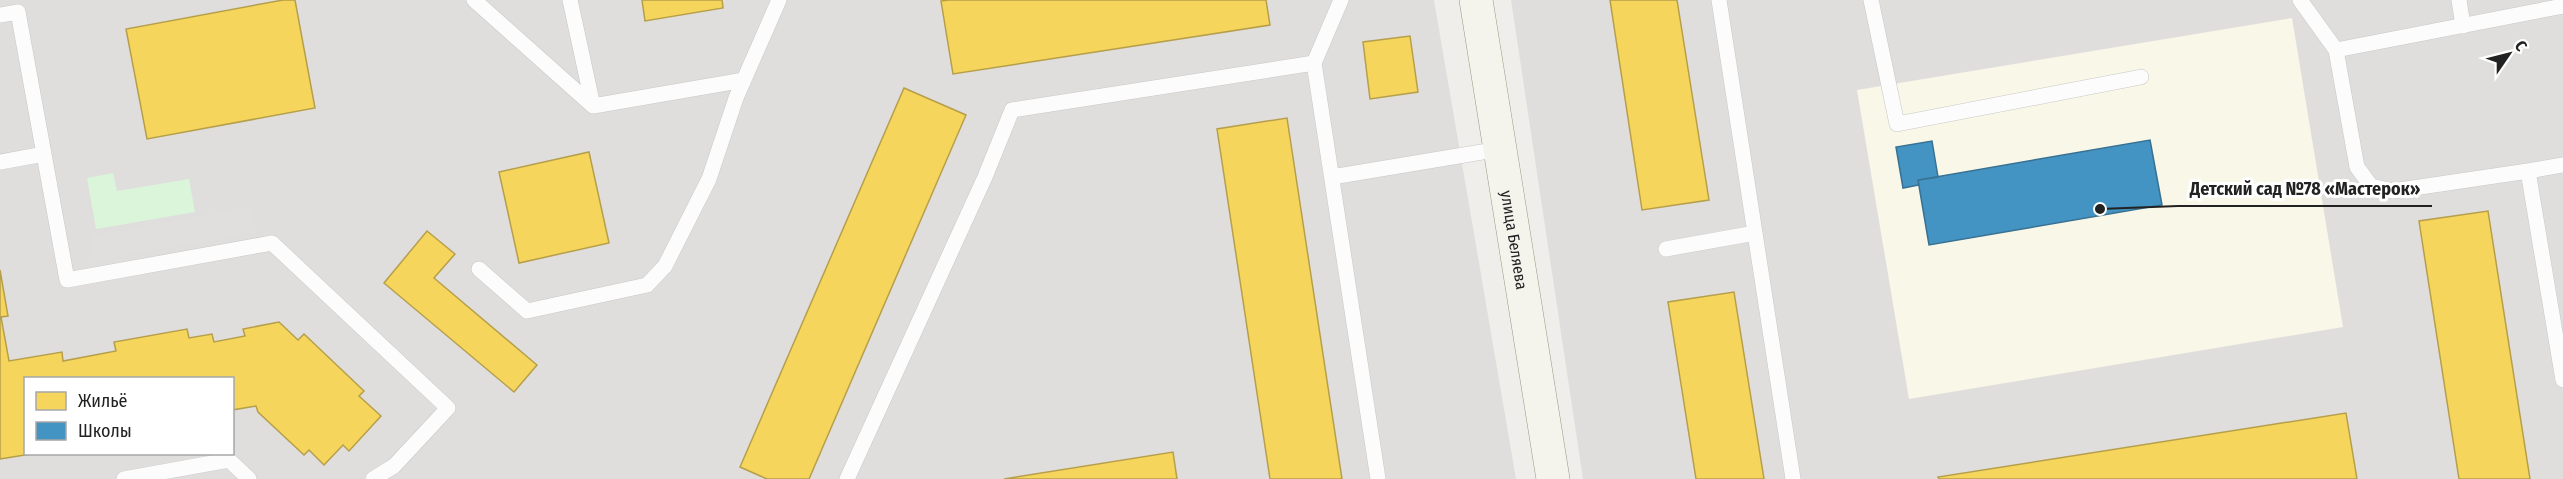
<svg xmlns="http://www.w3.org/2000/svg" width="2563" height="479" viewBox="0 0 2563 479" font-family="'Fira Sans Condensed',sans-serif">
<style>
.residential{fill:#dfdedc;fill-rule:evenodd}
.education{fill:#f8f7e8}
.park{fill:#daf5da}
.parking{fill:#e0dfde}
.homes{fill:#f6d55c;stroke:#b69f4b;stroke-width:1.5}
.schools{fill:#4393c3;stroke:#397193;stroke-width:1.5}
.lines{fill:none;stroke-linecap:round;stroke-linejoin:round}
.lane-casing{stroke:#c9c8c7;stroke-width:16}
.secondary-casing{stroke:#999a82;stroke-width:34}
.lane{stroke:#fdfcfc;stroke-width:15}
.secondary{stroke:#f4f4ed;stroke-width:33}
.labels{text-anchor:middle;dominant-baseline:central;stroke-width:6;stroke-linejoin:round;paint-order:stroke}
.street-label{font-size:16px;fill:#222;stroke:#fff}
.leader{fill:none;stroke:#222;stroke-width:2}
.callout-dot{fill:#222;stroke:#fff;stroke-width:2}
.callout-label{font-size:18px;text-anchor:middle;font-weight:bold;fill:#222;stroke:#fff;stroke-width:6;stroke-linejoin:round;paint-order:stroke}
</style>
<rect width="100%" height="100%" fill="#f0eeeb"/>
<path class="residential" d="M0,0H1434L1516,479H0ZM26,378H232V454H26Z
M1511,0H2563V479H1583Z"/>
<path class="education" d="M2292,18L2343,327L1909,399L1857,90Z"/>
<path class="park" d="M113,173L117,191L189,179L195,212L96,229L87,178Z"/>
<path class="parking" d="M252,207L256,232L95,261L91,236Z"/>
<path class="homes" d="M283,0H295L315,108L147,139L126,29Z
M642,0H722L723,8L645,21Z
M949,0H1266L1270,25L953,74L941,1Z
M1610,0H1677L1709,200L1642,210Z
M1410,36L1418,92L1370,99L1363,42Z
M904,88L966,115L809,479H767L740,467Z
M1287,118L1342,479H1270L1217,129Z
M589,152L609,243L519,263L499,172Z
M2488,211L2530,479H2459L2419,221Z
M427,231L455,254L434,278L537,365L514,392L384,283Z
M0,270L8,316L1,317L9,361L62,352L63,361L116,351L114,342L187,329L189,338L212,334L214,342L245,336L243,329L279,322L298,340L304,334L364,391L359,396L381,416L349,451L343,445L324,465L309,450L304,455L258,412L256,406L232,410V378H26V454H31L0,459Z
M1734,292L1764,479H1696L1668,302Z
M2346,413L2357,479H1939L1938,477Z
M1173,452L1177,479H1004Z"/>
<path class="schools" d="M2150,140L2162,205L1929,245L1918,180Z
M1932,141L1938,177L1918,180L1919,185L1903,188L1896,147Z"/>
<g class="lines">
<g class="lane-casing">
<path id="lane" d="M474,0L593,106
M570,0L593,106L744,80
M1341,0L1314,63L1378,479
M1719,0L1793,479
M1871,0L1897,124L2141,77
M2300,0L2336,50L2563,6
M2459,0L2463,26
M0,15L18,12L67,280L272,243L448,408L394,466L373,479
M2336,50L2357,167L2371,186L2393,191L2528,171
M0,162L44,154
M2563,165L2528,171L2563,380
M1332,177L1500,149
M1666,249L1755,233
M479,269L527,311L647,285L665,266L709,179L736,98L779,0
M124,479L229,460L249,479
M847,479L985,177L1012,110L1314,63"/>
</g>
<g class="secondary-casing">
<g id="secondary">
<path id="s1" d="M1476,0L1553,479"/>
</g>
</g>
<use href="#lane" class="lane"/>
<use href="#secondary" class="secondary"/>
</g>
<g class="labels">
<g class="street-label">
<text stroke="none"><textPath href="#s1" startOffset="243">улица Беляева</textPath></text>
</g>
</g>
<path class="leader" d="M2100 209L2178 206H2432"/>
<circle class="callout-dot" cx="2100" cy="209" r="6"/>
<g class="callout-label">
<text x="2305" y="195">Детский сад №78 «Мастерок»</text>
</g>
<rect x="24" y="377" width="210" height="78" fill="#ffffff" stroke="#a7a7a7" stroke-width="1.5"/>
<rect x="36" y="392" width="30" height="18" fill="#f6d55c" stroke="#a7a7a7" stroke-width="1.5"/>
<text x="78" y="407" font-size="18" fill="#222222">Жильё</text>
<rect x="36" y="422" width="30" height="18" fill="#4393c3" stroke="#a7a7a7" stroke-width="1.5"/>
<text x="78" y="437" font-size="18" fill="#222222">Школы</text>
<g transform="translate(2509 54) rotate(55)" stroke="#ffffff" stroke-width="4.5" paint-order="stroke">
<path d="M0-4.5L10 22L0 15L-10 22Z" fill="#222222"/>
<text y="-9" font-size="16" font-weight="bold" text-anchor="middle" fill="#222222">С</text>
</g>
</svg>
